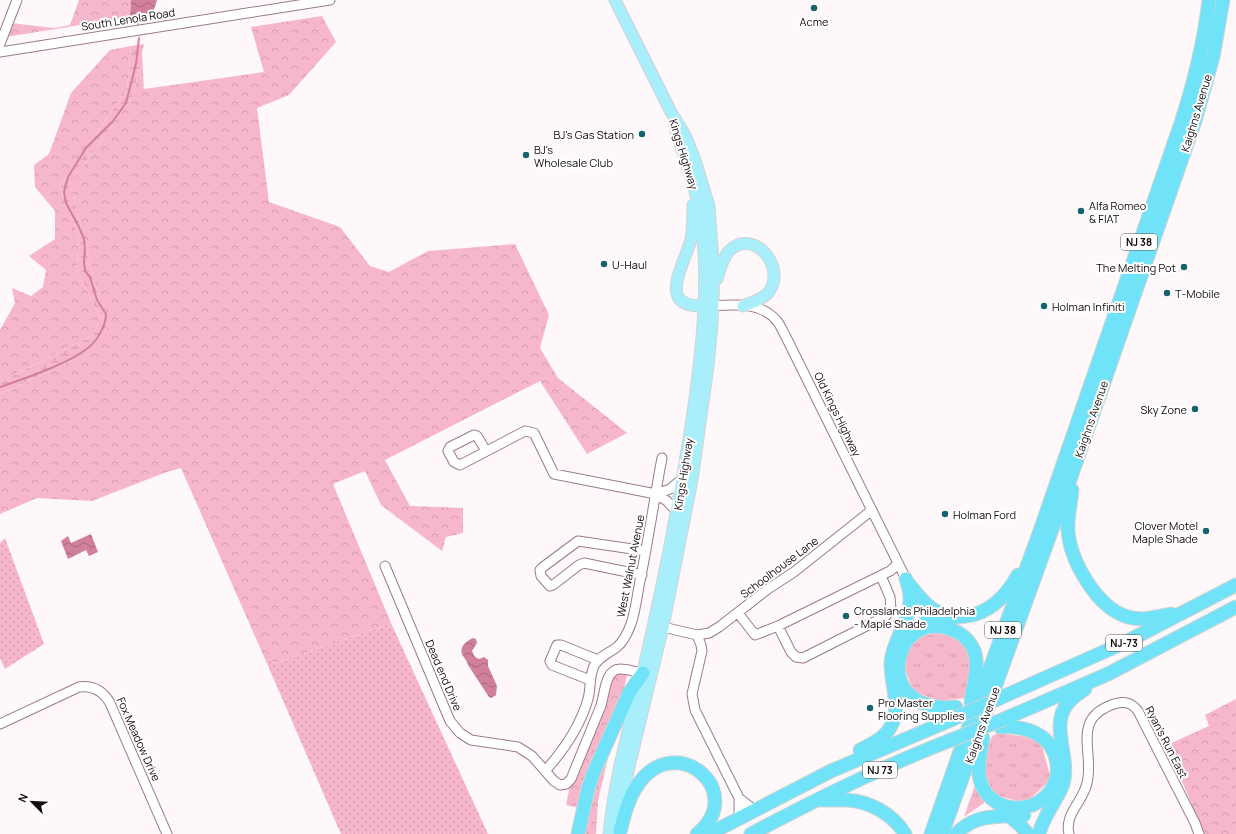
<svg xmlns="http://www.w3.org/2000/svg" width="1236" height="834" viewBox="0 0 1236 834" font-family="Manrope,sans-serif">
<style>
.grass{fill:url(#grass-tufts)}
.forest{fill:url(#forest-crowns)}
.wetland{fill:url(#wetland-marsh)}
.park{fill:url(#park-dots)}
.water{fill:url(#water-waves)}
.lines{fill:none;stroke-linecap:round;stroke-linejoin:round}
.stream{stroke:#d1809a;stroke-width:2}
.minor-casing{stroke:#9a7c84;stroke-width:11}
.major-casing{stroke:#d5d3d3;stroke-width:13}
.highway-casing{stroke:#d5d3d3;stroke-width:15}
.minor{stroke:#fff;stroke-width:9}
.major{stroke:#a9eefb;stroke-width:11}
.highway{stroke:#70e3f8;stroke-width:13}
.highway-bridge-casing{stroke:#d5d3d3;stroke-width:15;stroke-linecap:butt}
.highway-bridge{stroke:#70e3f8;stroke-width:13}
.poi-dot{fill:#17626f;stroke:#fff;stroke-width:1.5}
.labels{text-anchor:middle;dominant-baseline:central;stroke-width:4;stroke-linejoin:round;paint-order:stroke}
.shield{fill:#fff;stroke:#5a5355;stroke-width:1}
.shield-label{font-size:10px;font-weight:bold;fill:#13090c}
.street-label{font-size:11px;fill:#13090c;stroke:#fff}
.poi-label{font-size:11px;fill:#13090c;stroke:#fff;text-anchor:start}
</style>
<defs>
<pattern id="grass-tufts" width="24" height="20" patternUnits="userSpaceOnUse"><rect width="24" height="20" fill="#f7b7ca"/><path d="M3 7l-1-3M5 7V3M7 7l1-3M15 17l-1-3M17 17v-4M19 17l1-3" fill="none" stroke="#d39cac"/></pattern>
<pattern id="forest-crowns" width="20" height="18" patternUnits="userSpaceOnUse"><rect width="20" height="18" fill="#f7b7ca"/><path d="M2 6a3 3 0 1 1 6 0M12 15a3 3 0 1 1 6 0" fill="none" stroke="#d39cac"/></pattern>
<pattern id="wetland-marsh" width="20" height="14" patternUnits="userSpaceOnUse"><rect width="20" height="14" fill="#f7b7ca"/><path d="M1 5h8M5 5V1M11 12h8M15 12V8" fill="none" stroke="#d39cac"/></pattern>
<pattern id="park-dots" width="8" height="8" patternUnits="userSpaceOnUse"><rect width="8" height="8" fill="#f7b7ca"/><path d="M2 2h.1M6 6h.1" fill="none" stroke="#d39cac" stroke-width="1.8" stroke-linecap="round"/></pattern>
<pattern id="water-waves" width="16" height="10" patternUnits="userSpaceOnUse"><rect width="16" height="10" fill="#d1809a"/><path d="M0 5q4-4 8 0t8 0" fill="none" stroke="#a8677c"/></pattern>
</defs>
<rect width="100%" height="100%" fill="#fff8fa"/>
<path class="grass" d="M945,630L966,643L973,670L965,698L939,701L913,691L902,660L914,639Z
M998,733L1040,739L1051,779L1026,803L995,795L964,817L992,736Z"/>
<path class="forest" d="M79,0H131L130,17L6,37L11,23L54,28L70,25Z
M322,16L336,42L289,95L257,108L269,202L340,227L370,266L389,272L428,251L515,244L549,315L540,348L558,378L627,433L587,454L540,381L385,460L410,506L463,508V533L446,537L442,551L381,505L365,471L333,484L391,623L277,663L265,659L181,468L164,473L92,501L37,498L0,514V394L82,356L107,330L70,184L133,97L139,68L144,89L264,72L251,27Z
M131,46L127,90L60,186L79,237L77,270L100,317L94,335L0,382V330L15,303L12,288L31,296L43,287L46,270L29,256L55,239V211L35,187L34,165L49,154L71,93L110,50Z
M628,671L598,801L596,834H579L584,809L566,805L572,776L607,676Z
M1236,699V834H1204L1167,745L1209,726L1205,715Z"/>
<path class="wetland" d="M144,44L142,53L144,89L139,69L133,97L70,184L107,330L82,356L0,394V382L94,335L100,317L77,270L79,237L60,186L127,90L131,46Z"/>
<path class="park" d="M5,538L44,644L5,669L0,658V543Z
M391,623L488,834H341L265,659L277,663Z"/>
<path class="water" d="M131,0H157L153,13L130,17Z
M91,534L98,552L89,556L86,550L68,559L61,541L68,536L71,543Z
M473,638L476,639L477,643L472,651L475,657L479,659L484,657L488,660V666L497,686L496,695L491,698L489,697L468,665C467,661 465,659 463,656C458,648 466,641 473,638Z"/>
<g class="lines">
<path class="stream" d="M138,24L141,14
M0,387C26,378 66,365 88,348C97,341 106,326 106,314L97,300L90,277L85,271L84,262L85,249L84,239L79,227L66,203L64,192L68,177L86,148L113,121L126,103L136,64L139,38"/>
<g class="minor-casing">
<path id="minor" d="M0,44L17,0
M0,52L330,0
M707,306C730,305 760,300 777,321C781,326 783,332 786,337L906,579
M486,451L477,436L474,435L450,447L448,451L454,462L460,465L525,431L534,433L554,474L656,494L667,501L677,512
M656,494L670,489L682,479
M385,566L450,721L460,733L471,740L518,747L532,756L554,781L560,785L566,784L571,779L600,708C605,697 604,669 620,669C627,669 636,672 643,673
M642,575L584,563L579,565L553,585L550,586L541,576L540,570L543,567L578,541L646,551
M738,613L755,635L778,626L890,571L898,564
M778,626L791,652L796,657L803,658L886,616L891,609L890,597L881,576
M663,627L697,635L701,645L702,651L692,694L695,710L739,798L754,810
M697,635L709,633L719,627L768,589L794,572L872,510
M590,680L552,665L550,661L557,645H561L598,660
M0,724L79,687C93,685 103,691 110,703L167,834
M545,771C564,750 580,727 588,699C591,688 589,677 594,666C599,656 608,654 617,647C623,642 628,632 631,624C635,612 637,598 639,586C648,543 654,500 662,458
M739,817V798
M1069,834C1064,814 1083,802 1087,783C1095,752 1070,719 1114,704C1124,701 1131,702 1138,711L1195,823L1199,834"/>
</g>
<g class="major-casing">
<path id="major" d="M615,0L671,112L686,137L695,160L709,206L714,274L712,324L708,366L692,480L663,627L628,771L621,813
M693,205C693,216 693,227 691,239C685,264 655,307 703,306
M717,279C720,270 722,259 729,251C754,226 788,269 768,293C762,300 752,302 743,306
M609,834C614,779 630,725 643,671C662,590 678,508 691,426C701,358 710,288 701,220C697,187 683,158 675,126"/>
</g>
<g class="highway-casing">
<path id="highway" d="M1072,490C1071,504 1067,516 1068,530C1070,561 1097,608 1128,617C1143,621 1156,617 1171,614
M909,584C922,600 928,609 948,617
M925,621C939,617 952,618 966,616C989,614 1007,595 1018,575
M1009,694L1128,641L1236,585
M956,707C866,715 894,602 955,631C966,636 975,647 976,659C978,674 972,688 971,702
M1004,719L1108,674L1236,607
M983,738C981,750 978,763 979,775C985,817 1044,819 1056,779C1059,768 1057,757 1051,747C1041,730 1018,726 1000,727
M860,750C872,744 885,738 891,726C902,706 890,683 891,662C893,640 911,619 910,597C910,591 908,585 906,579
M818,800C827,800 836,800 846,800C869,801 893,814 905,834
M1009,816L1020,825L1028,834
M620,832C624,816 628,799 637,786C675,728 749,792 697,834
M578,834L588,789L593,774L629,693L643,673
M709,834L831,771L953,719
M751,834C815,800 879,768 946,742
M931,834L970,723L1041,528L1181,123C1194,83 1204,42 1209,0
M942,834L1072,474L1195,121L1213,57L1223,0
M956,834C976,813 998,817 1024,815
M1039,834C1043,816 1057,801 1063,784C1071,758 1049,725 1068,703C1073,697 1079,693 1085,689"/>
</g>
<use href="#minor" class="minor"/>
<use href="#major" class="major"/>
<use href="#highway" class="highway"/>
<g class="highway-bridge-casing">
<path id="highway-bridge" d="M953,719L1009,694
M946,742L1004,719"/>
</g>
<use href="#highway-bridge" class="highway-bridge"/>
</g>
<g class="poi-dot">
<circle cx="814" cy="8" r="4"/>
<circle cx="642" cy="134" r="4"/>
<circle cx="526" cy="155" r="4"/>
<circle cx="1081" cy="211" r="4"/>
<circle cx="604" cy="264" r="4"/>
<circle cx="1184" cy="267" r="4"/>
<circle cx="1167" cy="293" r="4"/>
<circle cx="1044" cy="306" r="4"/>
<circle cx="1195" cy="409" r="4"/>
<circle cx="945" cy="514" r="4"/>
<circle cx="1206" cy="531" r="4"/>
<circle cx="846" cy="616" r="4"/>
<circle cx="870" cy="708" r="4"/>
</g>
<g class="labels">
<g class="shield">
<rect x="1121" y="234" width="36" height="16" rx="3"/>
<rect x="985" y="622" width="36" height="16" rx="3"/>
<rect x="1106" y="635" width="36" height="16" rx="3"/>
<rect x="863" y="762" width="34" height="16" rx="3"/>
</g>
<g class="shield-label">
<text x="1139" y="242">NJ 38</text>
<text x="1003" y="630">NJ 38</text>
<text x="1124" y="643">NJ-73</text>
<text x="880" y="770">NJ 73</text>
</g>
<g class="street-label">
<text transform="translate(128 19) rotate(-9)">South Lenola Road</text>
<text transform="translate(1196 113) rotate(-73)">Kaighns Avenue</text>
<text transform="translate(684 154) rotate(73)">Kings Highway</text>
<text transform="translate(838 414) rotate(64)">Old Kings Highway</text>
<text transform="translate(1091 419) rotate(-71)">Kaighns Avenue</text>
<text transform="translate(683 474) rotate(-81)">Kings Highway</text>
<text transform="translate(630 566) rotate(-79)">West Walnut Avenue</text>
<text transform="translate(779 567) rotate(-37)">Schoolhouse Lane</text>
<text transform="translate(444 675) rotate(67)">Dead end Drive</text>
<text transform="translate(982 725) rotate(-70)">Kaighns Avenue</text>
<text transform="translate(139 739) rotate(66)">Fox Meadow Drive</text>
<text transform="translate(1167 742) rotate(63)">Ryan's Run East</text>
</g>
<g class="poi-label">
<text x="814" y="21" text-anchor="middle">Acme</text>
<text x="634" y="134" text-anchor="end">BJ's Gas Station</text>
<text x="534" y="149">BJ's<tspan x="534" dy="13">Wholesale Club</tspan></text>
<text x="1089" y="205">Alfa Romeo<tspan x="1089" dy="13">&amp; FIAT</tspan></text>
<text x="612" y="264">U-Haul</text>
<text x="1176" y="267" text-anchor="end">The Melting Pot</text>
<text x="1175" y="293">T-Mobile</text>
<text x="1052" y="306">Holman Infiniti</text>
<text x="1187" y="409" text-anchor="end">Sky Zone</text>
<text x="953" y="514">Holman Ford</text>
<text x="1198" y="525" text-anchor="end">Clover Motel<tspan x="1198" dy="13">Maple Shade</tspan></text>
<text x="854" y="610">Crosslands Philadelphia<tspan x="854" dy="13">- Maple Shade</tspan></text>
<text x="878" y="702">Pro Master<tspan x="878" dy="13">Flooring Supplies</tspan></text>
</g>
</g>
<g transform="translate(32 802) rotate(294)" stroke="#ffffff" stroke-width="3" paint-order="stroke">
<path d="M0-3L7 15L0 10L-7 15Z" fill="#13090c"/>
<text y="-6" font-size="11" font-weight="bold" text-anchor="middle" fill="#13090c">N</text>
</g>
</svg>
